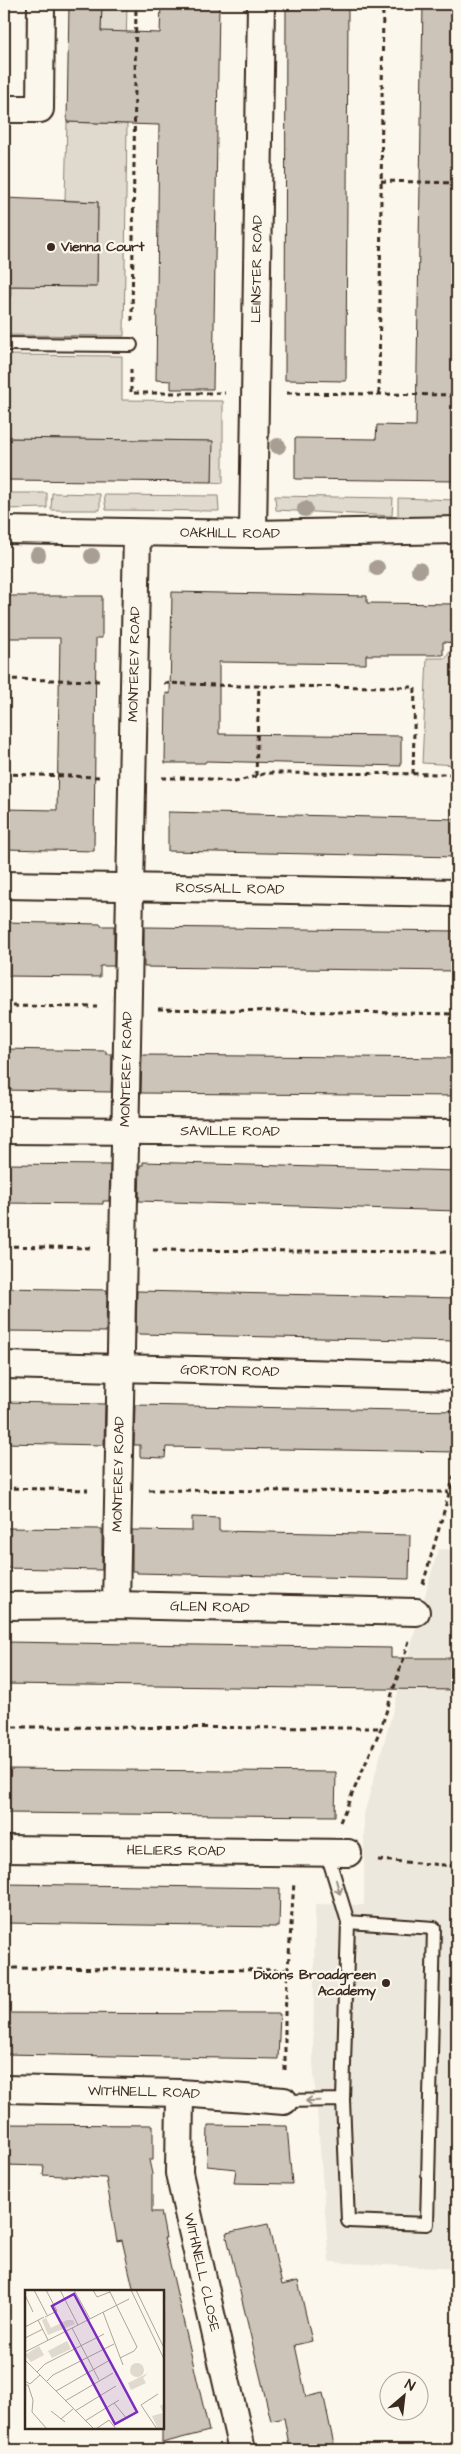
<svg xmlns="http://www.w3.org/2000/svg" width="461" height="2454" viewBox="0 0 461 2454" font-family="'Architects Daughter',sans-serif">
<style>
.built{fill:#ede8dd}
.green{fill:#dfd9ce;stroke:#8d8276}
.building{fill:#ccc4b9;stroke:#3b2a1e}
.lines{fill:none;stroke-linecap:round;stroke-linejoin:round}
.service-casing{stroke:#3b2a1e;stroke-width:16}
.minor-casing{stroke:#3b2a1e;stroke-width:30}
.path{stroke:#3b2a1e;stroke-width:3;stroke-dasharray:5 4;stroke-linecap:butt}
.service{stroke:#fbf7ec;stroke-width:12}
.minor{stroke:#fbf7ec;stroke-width:26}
.tree{fill:#a89e93}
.oneway{stroke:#9b9085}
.poi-dot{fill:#3b2a1e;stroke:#fbf7ec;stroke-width:2}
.labels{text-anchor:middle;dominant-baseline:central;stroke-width:4.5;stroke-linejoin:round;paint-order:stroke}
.poi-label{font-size:14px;font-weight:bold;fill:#3b2a1e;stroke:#fbf7ec;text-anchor:start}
.street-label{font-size:14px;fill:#3b2a1e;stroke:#fbf7ec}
.inset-road{fill:none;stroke:#aea59a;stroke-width:1}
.view{fill:#7b2cbf;fill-opacity:0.15;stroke:#7b2cbf;stroke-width:2.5}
.inset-edge{fill:none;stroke:#3b2a1e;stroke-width:2.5}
</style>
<rect width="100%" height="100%" fill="#fbf7ec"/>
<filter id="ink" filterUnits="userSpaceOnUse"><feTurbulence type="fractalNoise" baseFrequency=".02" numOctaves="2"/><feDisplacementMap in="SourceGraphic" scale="10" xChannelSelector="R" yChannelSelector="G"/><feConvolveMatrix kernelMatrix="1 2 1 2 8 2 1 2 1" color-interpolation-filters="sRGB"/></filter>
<g filter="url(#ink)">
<path class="built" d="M438,1549L457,1550V2269L329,2262L313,2062L315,1904L364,1905V1814Z"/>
<path class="green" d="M102,4H127L125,94L101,31Z
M67,122L127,124L124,336L4,335V297H11V286L97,287L98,202L65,200Z
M4,355L122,356V400L223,401V483L212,482V441L4,438Z
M4,493H47V508L4,509Z
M52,493L100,494V510H51Z
M104,495L218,496L219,511L106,510Z
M275,496L393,498L392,516L276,510Z
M398,498L457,500V518L398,516Z
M455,643H457V765L422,763L427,658H446Z"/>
<path class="building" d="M69,4H102L101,31L160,33L161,4H219L213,389H171V381L156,380L159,125L67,122Z
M286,4H348L346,381L285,380Z
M423,4H457L454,430H457V481L295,479V438L376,439L377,425L416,426Z
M4,198L98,202L97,287L4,286Z
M4,438L213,441L212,482L4,480Z
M172,592L367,596V603L457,604V643L443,642V655H366V664L219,662V734L401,736V766L206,761L205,763H165L166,693L170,694Z
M4,596H102V638H96L94,851L4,849V809L57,810L60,638H4Z
M168,812L457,819V857L168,851Z
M4,922L101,924V926H114V966H100V977L6,976Z
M144,927L457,931V971L144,967Z
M4,1049L106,1051V1054H112L111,1092L4,1090Z
M142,1055L457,1058V1096L141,1093Z
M143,1162L457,1171V1211L139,1201L140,1165H143Z
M4,1164L110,1165L109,1201H103V1204L4,1203Z
M4,1288L107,1290L106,1332L4,1331Z
M137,1291L457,1298V1341L139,1334L136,1333Z
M4,1402L105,1404L104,1445L4,1443Z
M135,1405L457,1411V1452L166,1447L165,1458L140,1457V1445H134Z
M192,1517L219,1518V1531L410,1535L409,1579L137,1573V1571H132V1530L192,1531Z
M4,1528L102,1529V1570L4,1568Z
M4,1642L391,1648V1658H457V1690L4,1684Z
M4,1769L336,1772L335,1816L4,1813Z
M4,1884L280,1888L279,1927L4,1923Z
M4,2013L280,2014L278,2059L4,2054Z
M4,2124L153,2125V2160H149L152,2174V2212H161L166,2238H164L209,2431L162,2443V2292H134L122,2240L117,2241L106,2178L43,2175L44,2166L4,2165Z
M208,2125L287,2126L292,2184L234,2183L236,2169L207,2166Z
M268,2224L282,2285L298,2281L312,2341L295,2345L306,2397L323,2393L335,2450H290L284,2418L271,2421L226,2233Z"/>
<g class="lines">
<g class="service-casing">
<path id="service" d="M4,344L131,345
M327,1853L348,1922L343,2100L348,2221L427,2224L434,1928L348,1922
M284,2101L343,2100"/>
</g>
<g class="minor-casing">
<g id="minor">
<path d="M4,109H40L41,4"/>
<path id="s1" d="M4,530L253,534L457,530"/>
<path id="s2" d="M253,534L261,4"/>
<path id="s3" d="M4,885L457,893"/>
<path id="s4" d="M4,1130L457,1133"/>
<path id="s5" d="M4,1365L457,1377"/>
<path id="s6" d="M116,1605L137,533"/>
<path id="s7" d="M4,1606L116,1605L416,1612"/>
<path id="s8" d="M4,1849L348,1853"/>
<path id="s9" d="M4,2089L180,2093L284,2101"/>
<path id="s10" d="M180,2093L179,2173L242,2450"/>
</g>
</g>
<path class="path" d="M381,181L457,183
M132,321L136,4
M131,369V393H225
M287,393L457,395
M379,394L383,4
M4,679L103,681
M164,683L240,686L415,687L413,774
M4,774L101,777
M256,776L259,685
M162,778H200L235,782L267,773L457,774
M4,1006L97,1007
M158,1009L457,1014
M4,1246L92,1248
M153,1250L457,1252
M4,1488L88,1490
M149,1490L449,1492
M423,1584L457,1466
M4,1727L381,1728
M340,1822L381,1728L409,1641
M378,1860L457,1866
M4,1968L289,1970
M285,2070V2013L294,1882"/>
<use href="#service" class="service"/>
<use href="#minor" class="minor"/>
</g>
<g class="tree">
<circle cx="278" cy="446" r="8"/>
<circle cx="305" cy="509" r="8"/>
<circle cx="38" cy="555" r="8"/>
<circle cx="92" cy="556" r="8"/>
<circle cx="377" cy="568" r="8"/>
<circle cx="419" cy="570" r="8"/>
</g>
<defs><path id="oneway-shaft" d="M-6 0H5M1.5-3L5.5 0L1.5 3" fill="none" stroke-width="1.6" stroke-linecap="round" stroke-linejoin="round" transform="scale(1.25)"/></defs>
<g class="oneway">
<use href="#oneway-shaft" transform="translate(338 1887) rotate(74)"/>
<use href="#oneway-shaft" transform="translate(313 2101) rotate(179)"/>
</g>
</g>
<g class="poi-dot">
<circle cx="51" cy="247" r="5"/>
<circle cx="386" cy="1983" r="5"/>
</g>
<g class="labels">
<g class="poi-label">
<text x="61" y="247">Vienna Court</text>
<text x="376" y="1975" text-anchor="end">Dixons Broadgreen<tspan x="376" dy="16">Academy</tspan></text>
</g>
<g class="street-label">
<text stroke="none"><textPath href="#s2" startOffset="265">LEINSTER ROAD</textPath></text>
<text stroke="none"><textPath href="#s1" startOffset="226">OAKHILL ROAD</textPath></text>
<text stroke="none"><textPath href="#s6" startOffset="941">MONTEREY ROAD</textPath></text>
<text stroke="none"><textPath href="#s3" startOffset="226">ROSSALL ROAD</textPath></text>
<text stroke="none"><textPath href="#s6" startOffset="536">MONTEREY ROAD</textPath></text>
<text stroke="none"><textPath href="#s4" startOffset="226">SAVILLE ROAD</textPath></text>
<text stroke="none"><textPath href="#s5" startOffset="226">GORTON ROAD</textPath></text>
<text stroke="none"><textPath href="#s6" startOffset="131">MONTEREY ROAD</textPath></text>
<text stroke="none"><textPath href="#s7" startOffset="206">GLEN ROAD</textPath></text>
<text stroke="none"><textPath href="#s8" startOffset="172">HELIERS ROAD</textPath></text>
<text stroke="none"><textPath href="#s9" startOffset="140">WITHNELL ROAD</textPath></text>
<text stroke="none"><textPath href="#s10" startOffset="182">WITHNELL CLOSE</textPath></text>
</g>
</g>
<g transform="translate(25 2290)">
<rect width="139" height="139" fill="#fbf7ec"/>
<path d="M21,28L26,38L42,30H48L50,34L23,45L17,30ZM42,51L46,59L27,68L23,61ZM14,56L19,65L6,72L0,65ZM105 80a7 7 0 1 1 14 0a7 7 0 1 1-14 0ZM123,83L118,88L121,93L106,100L103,93ZM139,114V139H133L127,126L138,123L135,116Z" fill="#dfd9ce"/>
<path class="inset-road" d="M9,0L22,25M35,0L53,35M49,0L65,29M68,0L72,7L85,2M84,0L112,57L109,61L95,68M106,0L139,69M111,0L139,58M0,5L8,22M78,22L98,75M20,27L32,21L21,0M13,30L23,50M0,37L19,27M47,38L74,90M0,48L18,39M0,62L104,9M0,70L69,139M12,82L20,74L79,44M0,91L5,94L15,85M22,91L28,85L89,54M0,95H3L8,110L7,122L22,139M31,101L85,70M40,111L88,83M89,113L102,129M26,121L40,132M50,121L91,96M36,129L48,119M60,131L94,110M71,139L84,130L91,139M132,139L116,115L133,104"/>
<path class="view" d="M49,4L112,122L90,134L27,16Z"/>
<rect width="139" height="139" class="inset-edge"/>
</g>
<rect width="461" height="2454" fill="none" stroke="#fbf7ec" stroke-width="20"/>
<rect x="10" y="10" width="441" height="2434" fill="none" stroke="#3b2a1e" stroke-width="2" filter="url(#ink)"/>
<g transform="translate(404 2396) rotate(28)"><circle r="24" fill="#fbf7ec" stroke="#aea59a"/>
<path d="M0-4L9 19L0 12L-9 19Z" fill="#3b2a1e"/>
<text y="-8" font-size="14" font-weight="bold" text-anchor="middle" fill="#3b2a1e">N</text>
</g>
</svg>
